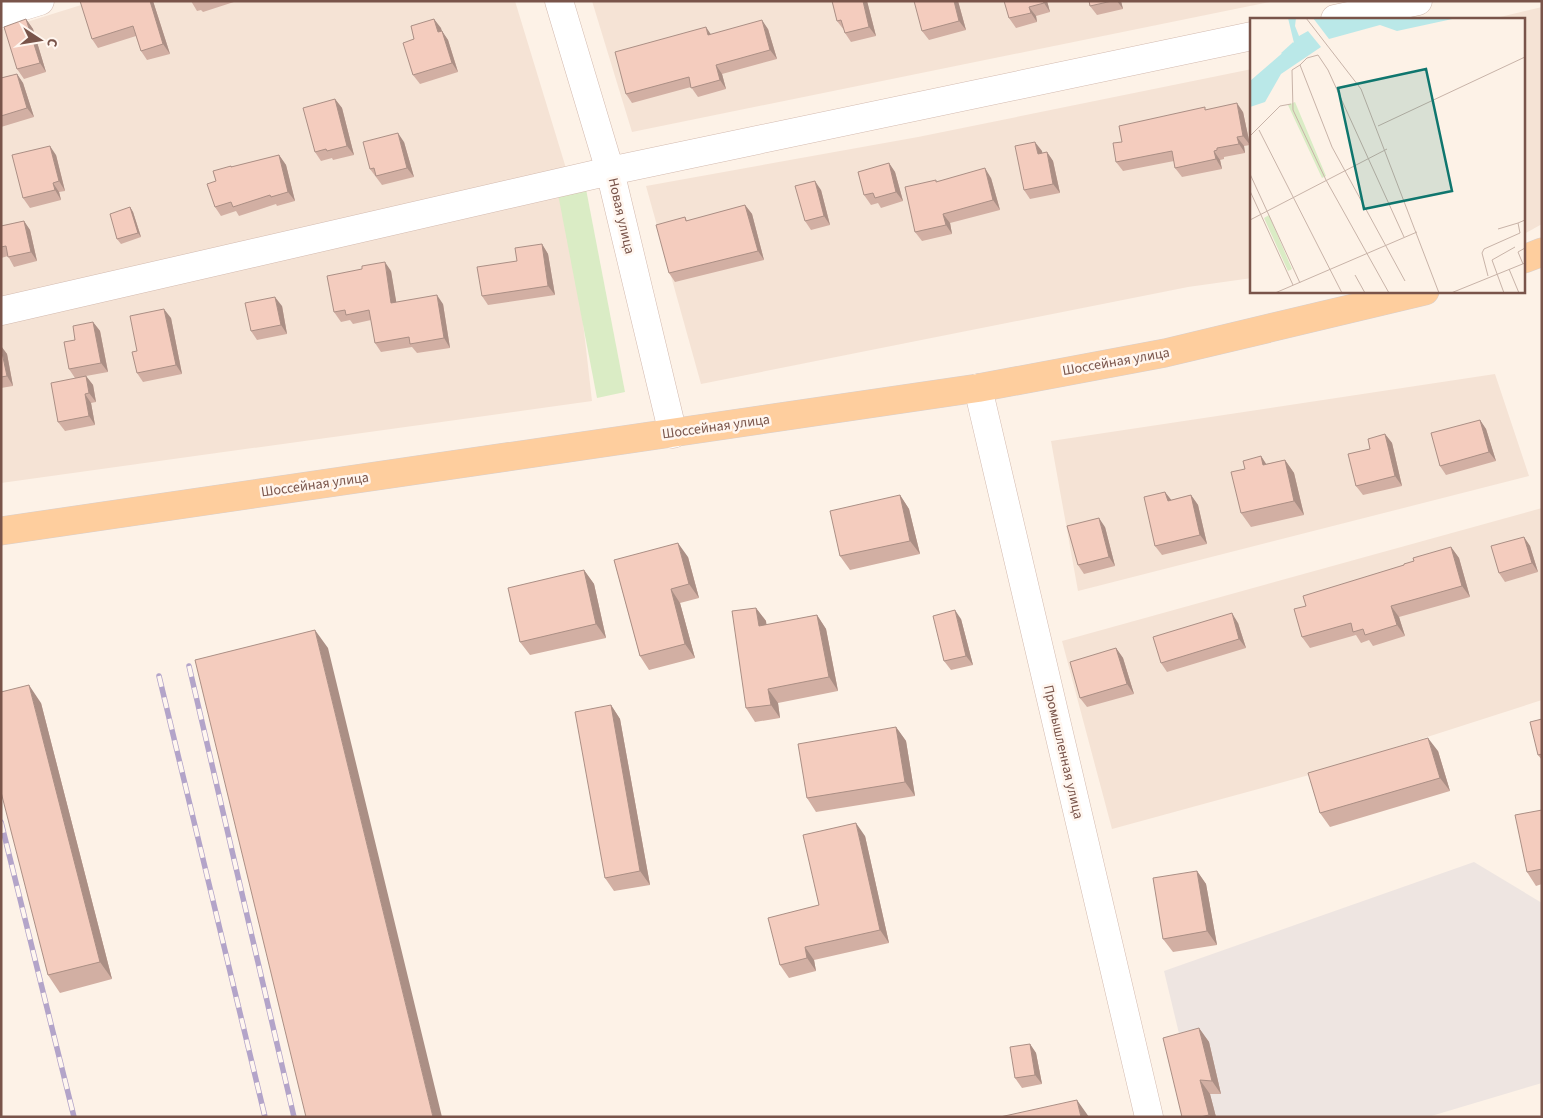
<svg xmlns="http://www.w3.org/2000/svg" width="1543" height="1118" viewBox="0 0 1543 1118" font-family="'Source Sans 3',sans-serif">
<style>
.residential{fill:#f5e3d5}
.industrial{fill:#eee5e1}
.green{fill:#daecc5}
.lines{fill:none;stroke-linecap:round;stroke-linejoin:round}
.minor-casing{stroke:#d3baaf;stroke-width:29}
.major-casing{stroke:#d9cfcc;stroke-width:29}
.minor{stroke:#fff;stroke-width:28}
.major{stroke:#fece9e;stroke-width:28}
.rail-casing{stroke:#b3a4c9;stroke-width:5.5}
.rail{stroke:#fff6ef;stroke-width:4;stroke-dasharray:11;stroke-linecap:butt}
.wall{fill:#d2afa3}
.shaded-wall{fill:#ab8f85}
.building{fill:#f4ccbe;stroke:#ab8f85}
.labels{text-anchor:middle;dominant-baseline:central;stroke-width:5;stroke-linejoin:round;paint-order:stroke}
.street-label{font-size:14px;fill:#79544a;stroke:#fff6ef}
.inset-river{fill:none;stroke:#bae8e8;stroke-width:2.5}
.inset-road{fill:none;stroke:#c8b3a8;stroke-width:1}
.view{fill:#0f766e;fill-opacity:0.15;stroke:#0f766e;stroke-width:2.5}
.inset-edge{fill:none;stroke:#79544a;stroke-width:2.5}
</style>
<rect width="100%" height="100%" fill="#fdf2e7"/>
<path class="residential" d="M94,1H515L565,165L592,401L1,483V30Z
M592,1H1274L632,132Z
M1542,7V224L1524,234V19H1492Z
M1252,69V278L1188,287L701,384L646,186L918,137Z
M1495,374L1529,476L1078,591L1051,441Z
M1542,508V700L1309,775L1112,829L1062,641Z"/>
<path class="industrial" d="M1474,862L1542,903V1083L1428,1117H1199L1164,971Z"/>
<path class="green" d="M586,189L625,392L597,398L558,194Z"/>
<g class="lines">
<g class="minor-casing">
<path id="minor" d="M559,1L610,171L673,434
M1,13L40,1
M1335,19L1418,1
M1,311L610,171L1252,36
M978,388L1149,1117"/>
</g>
<g class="major-casing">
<path id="major" d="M1524,259L1542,252
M1,531L978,388L1165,353L1425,291"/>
</g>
<use href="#minor" class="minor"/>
<use href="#major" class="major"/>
<g class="rail-casing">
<path id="rail" d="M189,666L294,1117
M159,676L265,1117
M1,822L74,1117"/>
</g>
<use href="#rail" class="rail"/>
</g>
<path class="wall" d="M153,1L170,54L147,60L141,51L136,36L98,48L92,39Z
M191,1H237L203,12L201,10L197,11Z
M832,1H867L876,36L851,42L845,33L844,30L837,21Z
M958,1L966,30L929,40L922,31Z
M1004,1H1047L1050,12L1036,16L1037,22L1016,28L1009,18Z
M1089,1H1121L1123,9L1097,15L1090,6Z
M26,19L33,29L46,72L24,79L17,69Z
M434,19L448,40L458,72L420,84L413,75L414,39Z
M768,29L777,59L722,74L726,89L698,97L691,87L632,103L626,94L711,34Z
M17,74L23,83L34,117L1,127V78Z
M335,99L342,108L354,155L333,160L332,158L321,161L315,152Z
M1207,110L1243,112L1250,145L1244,146L1245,153L1224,157V159L1220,160L1222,169L1182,177L1175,168L1174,161L1123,171L1116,162L1122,142Z
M404,142L414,177L382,185L370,169Z
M1042,151V153L1047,152L1053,161L1060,193L1030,199L1024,190Z
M56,155L65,191L59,192L61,200L30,208L23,198Z
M279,155L286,165L295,201L277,206L276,204L239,216L236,211L221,216L215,207L216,181L231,166L232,167Z
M889,163L895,172L903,201L881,208L878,203L871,205L864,195Z
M991,178L1000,210L950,223L952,234L922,241L915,232L937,182Z
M821,190L830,225L811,230L805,221Z
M745,205L752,214L764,260L675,282L669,273L685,217L687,221Z
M130,207L133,212L141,237L121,244L117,239Z
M24,221L30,230L37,261L14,267L8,256L1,258V226Z
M542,244L548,254L555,295L488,305L482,296L517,261Z
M391,271L396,302L443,304L450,348L417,353L412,347L381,352L375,343L371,320L353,324L350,320L341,322L334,312Z
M282,306L287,334L257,340L251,331Z
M171,318L182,374L143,382L137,373V351Z
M93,322L100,331L108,372L86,376L93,385L96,402L91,403L95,425L65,431L58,422L75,378L69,369L75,340Z
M1,346L7,354L13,386L1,388Z
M1480,420L1486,429L1496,461L1446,475L1440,466Z
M1385,434L1392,443L1402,486L1363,495L1356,486Z
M1261,456L1266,464L1285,460L1294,473L1304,515L1251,527L1241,513L1245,469Z
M1165,492L1171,500L1191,495L1198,505L1207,544L1162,555L1155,546Z
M900,495L909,509L920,554L850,570L840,556Z
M1105,527L1115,566L1084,574L1078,565Z
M1524,537L1530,546L1538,572L1505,582L1499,573Z
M1451,547L1459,558L1470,597L1399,617L1405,636L1373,646L1369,640L1361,643L1356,635L1310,648L1302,637L1306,606L1414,561Z
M688,557L699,598L680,603L695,658L649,670L640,656L614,560Z
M584,570L594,584L606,638L530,655L520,642Z
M756,608L766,621V625L817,615L826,629L838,691L778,703L780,718L755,722L746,708Z
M961,619L973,665L951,670L944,661Z
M1238,623L1246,648L1167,672L1161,663Z
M1116,648L1123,658L1134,694L1087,707L1080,698Z
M41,703L112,979L60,993L48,975Z
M611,705L620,719L650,885L614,891L605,878Z
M1542,719V760L1538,755Z
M896,727L906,741L915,796L816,812L807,798Z
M1438,751L1450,791L1330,827L1320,813Z
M1542,810V884L1536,886L1527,872Z
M865,836L889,943L814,960L816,971L789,978L780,965Z
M1197,871L1206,884L1217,945L1173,952L1163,939Z
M1199,1028L1209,1042L1221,1094H1210L1216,1117H1182Z
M1030,1044L1036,1053L1042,1084L1022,1088L1015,1078Z"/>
<path class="shaded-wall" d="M150,1H153L170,54L163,44Z
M863,1H867L876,36L869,27Z
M954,1H958L966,30L959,21Z
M1043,1H1047L1050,12L1044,3Z
M1117,1H1121L1123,9Z
M1029,7L1036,16L1037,22L1031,13Z
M26,19L33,29L46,72L40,63Z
M434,19L441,28L445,41L438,32Z
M762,20L768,29L777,59L770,50Z
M706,27L712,36L708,35Z
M442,31L448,40L458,72L452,63Z
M716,65L722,74L726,89L720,80Z
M17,74L23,83L34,117L27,108Z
M335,99L342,108L354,155L347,146Z
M1237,103L1243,112L1250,145L1243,136Z
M398,133L404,142L414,177L407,168Z
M1237,137L1244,146L1245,153L1239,144Z
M1035,142L1042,151L1044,163L1038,154Z
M50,146L56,155L65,191L59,181Z
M1214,151L1220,160L1222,169L1216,159Z
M1047,152L1053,161L1060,193L1053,184Z
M279,155L286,165L295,201L288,192Z
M889,163L895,172L903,201L896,192Z
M985,168L991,178L1000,210L993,200Z
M815,181L821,190L830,225L824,216Z
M53,183L59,192L61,200L55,190Z
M745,205L752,214L764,260L758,251Z
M130,207L133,212L141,237L138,233Z
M943,214L950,223L952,234L946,225Z
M24,221L30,230L37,261L31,252Z
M542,244L548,254L555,295L548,286Z
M385,262L391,271L398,312L391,303Z
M437,295L443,304L450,348L444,338Z
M275,297L282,306L287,334L281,325Z
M164,309L171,318L182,374L176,365Z
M93,322L100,331L108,372L101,363Z
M1,346L7,354L13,386L7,376Z
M86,376L93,385L96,402L89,393Z
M85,394L91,403L95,425L89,416Z
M1480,420L1486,429L1496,461L1489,452Z
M1385,434L1392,443L1402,486L1395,476Z
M1261,456L1270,470L1263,465Z
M1285,460L1294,473L1304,515L1294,501Z
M1165,492L1172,501H1168Z
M900,495L909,509L920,554L910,541Z
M1191,495L1198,505L1207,544L1200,535Z
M1099,518L1105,527L1115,566L1109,557Z
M1524,537L1530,546L1538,572L1532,563Z
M678,543L688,557L699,598L689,584Z
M1451,547L1459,558L1470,597L1462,586Z
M584,570L594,584L606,638L596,624Z
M671,589L680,603L695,658L685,644Z
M1391,606L1399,617L1405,636L1397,625Z
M756,608L766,621L769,640L759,626Z
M955,610L961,619L973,665L966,656Z
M1232,613L1238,623L1246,648L1239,639Z
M817,615L826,629L838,691L829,677Z
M315,630L328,648L442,1117H433Z
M1116,648L1123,658L1134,694L1127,684Z
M29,685L41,703L112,979L100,962Z
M768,689L778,703L780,718L771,705Z
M611,705L620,719L650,885L640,871Z
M896,727L906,741L915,796L905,782Z
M1428,738L1438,751L1450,791L1440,778Z
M856,823L865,836L889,943L880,930Z
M1197,871L1206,884L1217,945L1207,931Z
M805,947L814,960L816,971L807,958Z
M1199,1028L1209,1042L1221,1094L1212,1081Z
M1030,1044L1036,1053L1042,1084L1035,1075Z
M1200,1080L1210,1094L1216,1117H1211L1209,1115Z
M1077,1100L1089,1117H1081Z"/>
<path class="building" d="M80,1H150L163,44L141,51L133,26L92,39Z
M832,1H863L869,27L845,33L841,20L837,21Z
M914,1H954L959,21L922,31Z
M1004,1H1043L1044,3L1029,7L1031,13L1009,18Z
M1089,1H1112L1090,6Z
M26,19L40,63L17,69L4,27Z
M434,19L438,32L442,31L452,63L413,75L403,43L414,39L411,26Z
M762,20L770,50L716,65L720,80L691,88L689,77L626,94L615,52L706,27L708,35Z
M17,74L27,108L1,116V78Z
M335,99L347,146L327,151L326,149L315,152L303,108Z
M1237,103L1243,136L1237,137L1239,144L1217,148V150L1214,151L1216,159L1175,168L1172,151L1116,162L1113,143L1122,142L1119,126L1205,107V110Z
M398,133L407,168L376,176L374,168L370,169L363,142Z
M1035,142L1038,154L1047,152L1053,184L1024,190L1015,146Z
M50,146L59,181L53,183L55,190L23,198L12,155Z
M279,155L288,192L271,197L270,195L233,207L231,202L215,207L207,184L216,181L213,171L231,166V167Z
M889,163L896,192L875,198L873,193L864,195L858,172Z
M985,168L993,200L943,214L946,225L915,232L905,187L936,180V182Z
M815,181L824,216L805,221L795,186Z
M745,205L758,251L669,273L656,225L685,217L686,221Z
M130,207L138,233L117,239L110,214Z
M24,221L31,252L8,257L6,246L1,247V226Z
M542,244L548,286L482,296L477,267L517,261L515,248Z
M385,262L391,303L437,295L444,338L410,344L409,337L375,343L369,310L346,315L345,310L334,312L327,276L362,269V266Z
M275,297L281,325L251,331L245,303Z
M164,309L176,365L137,373L132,352L137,351L130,316Z
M93,322L101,363L69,369L64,342L75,340L73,326Z
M1,348L7,376L1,377Z
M86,376L89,393L85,394L89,416L58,422L51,383Z
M1480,420L1489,452L1440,466L1431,433Z
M1385,434L1395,476L1356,486L1348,454L1370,449L1368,439Z
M1261,456L1263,465L1285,460L1294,501L1241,513L1231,472L1245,469L1243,461Z
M1165,492L1168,501L1191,495L1200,535L1155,546L1144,497Z
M900,495L910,541L840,556L830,511Z
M1099,518L1109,557L1078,565L1067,526Z
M1524,537L1532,563L1499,573L1491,546Z
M678,543L689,584L671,589L685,644L640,656L614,560Z
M1451,547L1462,586L1391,606L1397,625L1365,635L1363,629L1353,632L1351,623L1302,637L1294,609L1306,606L1303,596L1404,565V564L1414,561L1413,558Z
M584,570L596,624L520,642L508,588Z
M756,608L759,626L817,615L829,677L768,689L771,705L746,708L732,611Z
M955,610L966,656L944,661L933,616Z
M1232,613L1239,639L1161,663L1153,637Z
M315,630L433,1117H306L195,660Z
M1116,648L1127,684L1080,698L1070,662Z
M29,685L100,962L48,975L1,792V692Z
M611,705L640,871L605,878L575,712Z
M1542,719V754L1538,755L1530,722Z
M896,727L905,782L807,798L798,744Z
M1428,738L1440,778L1320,813L1308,773Z
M1542,810V869L1527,872L1515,815Z
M856,823L880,930L805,947L807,958L780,965L768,918L819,905L803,835Z
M1197,871L1207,931L1163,939L1153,878Z
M1199,1028L1212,1081L1200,1080L1209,1115L1200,1117H1182L1163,1038Z
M1030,1044L1035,1075L1015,1078L1010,1047Z
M1077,1100L1081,1117H1000Z"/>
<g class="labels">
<g class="street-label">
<text transform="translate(621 216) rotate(77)">Новая улица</text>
<text transform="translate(1116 362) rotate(-10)">Шоссейная улица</text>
<text transform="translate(716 427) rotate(-8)">Шоссейная улица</text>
<text transform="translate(315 485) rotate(-8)">Шоссейная улица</text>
<text transform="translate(1063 752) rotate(77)">Промышленная улица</text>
</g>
</g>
<g transform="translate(1250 18)">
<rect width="275" height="275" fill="#fdf2e7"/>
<path d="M45,84L76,158L72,160L38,87ZM19,197L42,251L38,253L14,200Z" fill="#daecc5"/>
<path d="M38,0H46L45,8L49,18L58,13L71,29L31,56L15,84L0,89V63L44,25ZM63,0H207L147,13L130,7L79,21Z" fill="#bae8e8"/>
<path class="inset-river" d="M32,36L44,25"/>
<path class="inset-road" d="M56,0L111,71L189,275M50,47L42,52L43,92L76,162L139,275M128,108L275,39M9,112L92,275M0,118L30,88L41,86M0,156L50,265M0,173L43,267M0,202L137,131M248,211L268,205M154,219L78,52L68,37L57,40L50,47L82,129L155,263M273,246L268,234L275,230M259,251L269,275M105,257L115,275M238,258L232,235L234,231L270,215L268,205L275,202M25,275L167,214M201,275L275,245M254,275L242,242L265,229"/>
<path class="view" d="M176,51L202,173L114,191L88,70Z"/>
<rect width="275" height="275" class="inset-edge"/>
</g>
<rect width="1543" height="1118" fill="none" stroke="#79544a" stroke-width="5"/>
<g transform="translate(40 40) rotate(102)" stroke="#fff6ef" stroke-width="4" paint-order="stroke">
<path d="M0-4L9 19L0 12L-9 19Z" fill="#79544a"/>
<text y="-8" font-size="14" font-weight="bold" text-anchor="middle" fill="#79544a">С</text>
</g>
</svg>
